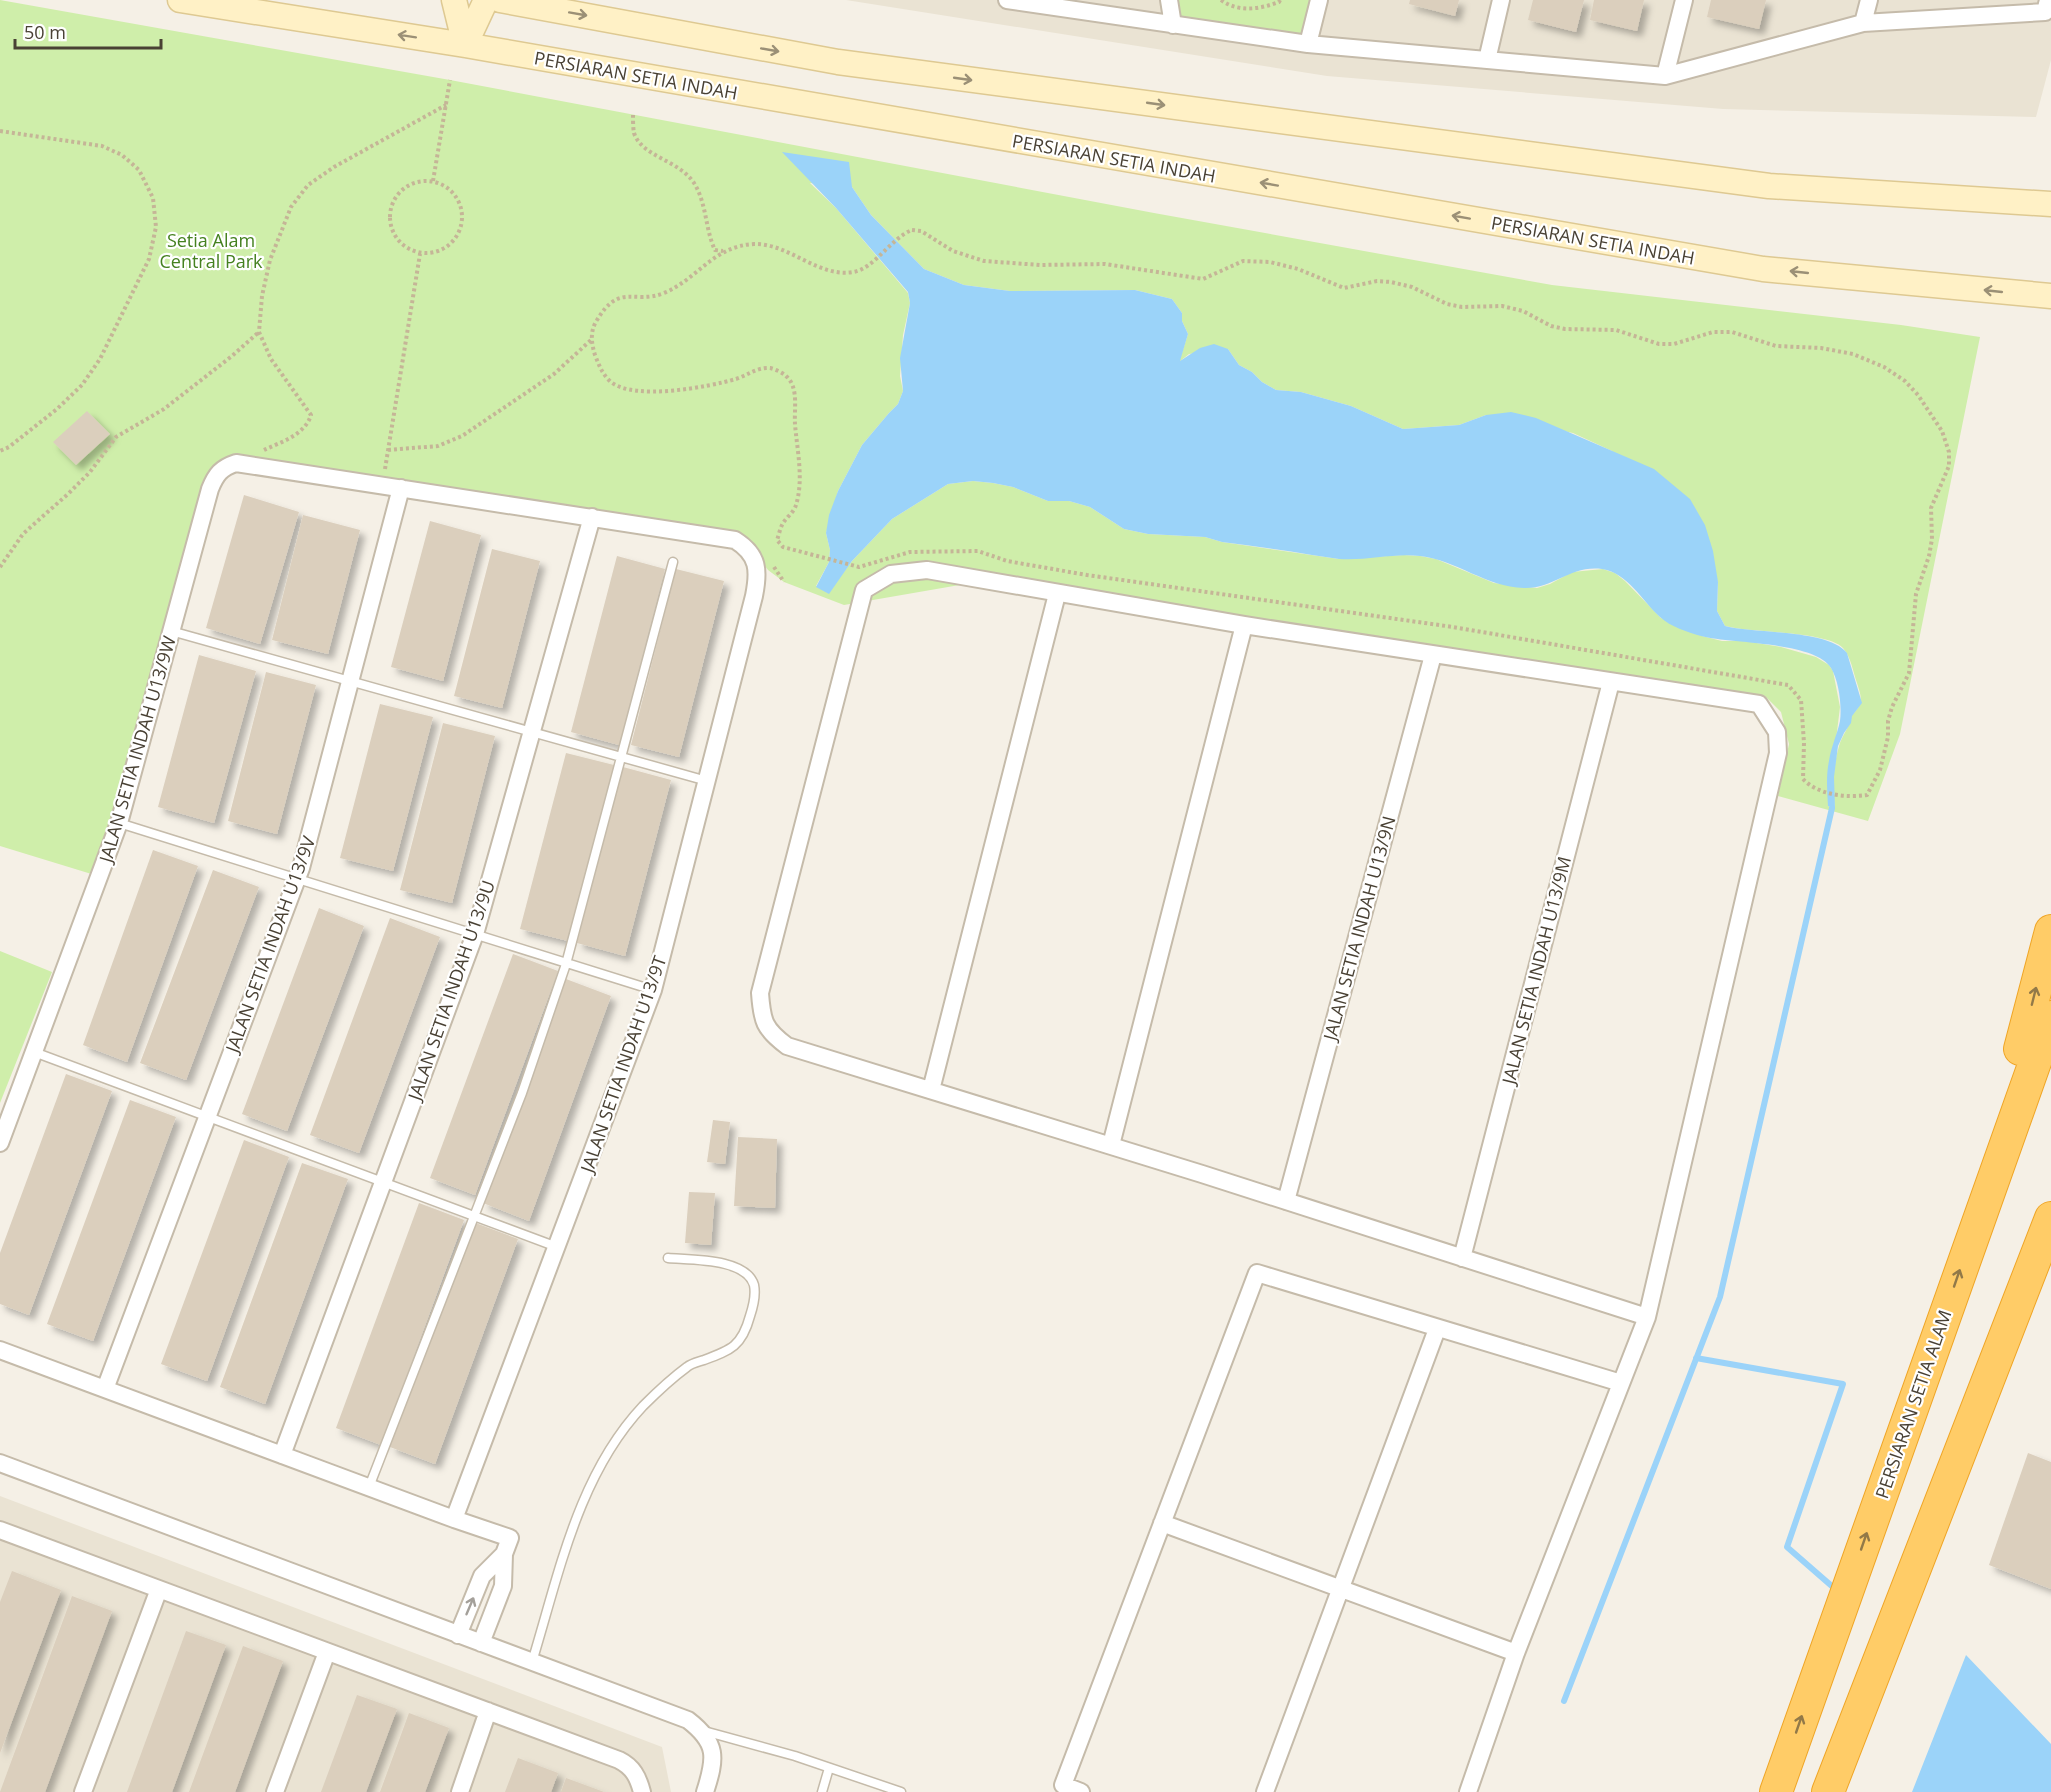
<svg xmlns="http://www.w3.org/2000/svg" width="2051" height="1792" viewBox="0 0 2051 1792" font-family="'Open Sans',sans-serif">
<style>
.residential{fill:#eae3d3}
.green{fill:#cfeeaa;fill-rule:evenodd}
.water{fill:#9bd3f9}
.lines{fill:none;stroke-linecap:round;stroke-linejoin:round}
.stream{stroke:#9bd3f9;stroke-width:6}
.building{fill:#dbcfbd;filter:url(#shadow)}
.lane-casing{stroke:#c5bbaa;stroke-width:11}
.street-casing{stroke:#c5bbaa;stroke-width:20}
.secondary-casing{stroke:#dec992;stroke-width:27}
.highway-casing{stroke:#efa526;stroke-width:34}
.path{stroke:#c5b597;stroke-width:4;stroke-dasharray:3 3;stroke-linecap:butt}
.lane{stroke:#fff;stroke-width:8}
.street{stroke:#fff;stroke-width:16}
.secondary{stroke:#fff1c6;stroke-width:24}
.highway{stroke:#ffcc67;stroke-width:32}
.oneway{stroke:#9b9076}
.oneway2{stroke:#927948}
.oneway3{stroke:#a4a09a}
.labels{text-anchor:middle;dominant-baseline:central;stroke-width:4.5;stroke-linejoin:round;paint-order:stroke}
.street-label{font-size:18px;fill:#494134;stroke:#fff}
.park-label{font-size:18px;fill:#458120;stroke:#fff}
</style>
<defs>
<filter id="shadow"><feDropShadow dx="5.5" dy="5.5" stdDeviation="3" flood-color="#0004"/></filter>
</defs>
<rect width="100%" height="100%" fill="#f5f0e6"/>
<path class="residential" d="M846,0H2051V60L2036,117L1723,109L1327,76Z
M0,1496L662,1747L671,1792H0Z"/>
<path class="green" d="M0,0L450,80L1154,213L1552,285L1901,325L1980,337L1900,734L1868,821L1778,796L1789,744L1781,712L1765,696L1000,578L844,605L784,582L768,570L750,546L217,467L98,876L0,846ZM810,183L852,187L871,215L924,269L964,285L1010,291L1135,290L1172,299L1182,313V321L1188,334L1179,362L1189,354L1228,349L1239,365L1252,372L1262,382L1276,390L1301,392L1351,406L1403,429L1459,425L1486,415L1573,433L1612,451L1718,582L1717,611L1725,626C1751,633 1827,631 1843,648C1851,657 1853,672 1857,683C1862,699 1864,703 1851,716C1850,727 1842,735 1839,746C1833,766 1832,788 1835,808L1828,806L1840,707L1833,671L1829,665L1816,657L1781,647L1744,641H1722L1702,636L1661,618L1625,581L1615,573L1603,569L1572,572L1550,584L1537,588L1494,583L1436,559L1420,556L1404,555L1339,559L1222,542L1205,537L1148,534L1124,529L1090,507L1069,501H1048L1013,487L993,483L973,481L948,484L892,519L852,561L828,593L816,586L829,562L830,550L826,533L838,491L862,445L889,413L898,404L903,391L900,376L903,335L910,303L908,293L836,208Z
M1169,0H1319L1308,44L1173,25Z
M0,951L52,972L0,1103Z"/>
<path class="water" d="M782,152L849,162L852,187L871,215L924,269L964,285L1010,291L1135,290L1172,299L1182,313V321L1188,334L1180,361L1200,348L1214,344L1228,349L1239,365L1252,372L1262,382L1276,390L1301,392L1351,406L1403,429L1459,425L1486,415L1511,412L1536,418L1654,469L1690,499L1705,525L1713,551L1718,582L1717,611L1725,626C1756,634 1828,629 1847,653L1862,703L1852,716L1851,723L1844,733L1838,746L1834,777L1835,809L1828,806C1827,791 1826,775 1829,761C1831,747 1837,735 1840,721C1842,706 1839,681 1831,668C1815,641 1730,644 1701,636C1687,632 1671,627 1660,617C1642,601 1628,573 1602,569C1570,565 1554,589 1524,588C1486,587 1456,560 1420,556C1393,553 1366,561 1339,559C1330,558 1321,556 1312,555C1282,550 1252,546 1222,542L1205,537L1148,534L1124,529L1090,507L1069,501H1048L1013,487L993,483L973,481L948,484L892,519L852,561L829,594L816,587L829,562L830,550L826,533L829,515L838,491L862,445L889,413L898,404L903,391L900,358L910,303L908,292L836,208Z
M1966,1655L2051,1744V1792H1912Z"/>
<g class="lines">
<path class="stream" d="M1696,1358L1843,1384L1787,1547L1834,1588
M1564,1701L1720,1297L1832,808"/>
</g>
<path class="building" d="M1410,0H1459L1455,16L1409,4Z
M1533,0H1584L1576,32L1528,20Z
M1594,0H1644L1637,31L1590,20Z
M1711,0H1766L1759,29L1707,17Z
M87,411L110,434L76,465L53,442Z
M244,495L299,512L260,644L206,628Z
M303,515L360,530L328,654L272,640Z
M430,521L481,535L443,681L391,667Z
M492,549L540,561L502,708L454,696Z
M617,556L665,569L619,745L571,732Z
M676,569L724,581L679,757L631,745Z
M199,655L256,671L214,823L158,807Z
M266,672L316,685L277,834L228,821Z
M380,704L433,717L393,871L340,858Z
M443,723L495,736L452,903L400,890Z
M566,753L614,765L568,941L520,929Z
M623,767L671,780L625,956L577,943Z
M153,850L198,866L127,1062L83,1045Z
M213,870L259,887L186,1080L140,1063Z
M319,908L364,926L287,1131L242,1114Z
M390,918L440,937L359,1153L310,1135Z
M513,954L558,971L475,1195L430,1178Z
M566,979L611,996L529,1221L483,1203Z
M66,1074L112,1091L29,1315L0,1304V1253Z
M130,1100L176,1117L93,1341L47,1324Z
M713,1120L730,1122L725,1164L707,1162Z
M738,1137L777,1139L775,1208L734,1206Z
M244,1140L289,1157L207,1381L161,1364Z
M302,1163L348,1179L265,1404L220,1387Z
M689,1192L715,1193L711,1245L685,1243Z
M419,1203L464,1220L381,1445L336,1428Z
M473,1222L518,1239L435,1464L390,1447Z
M2028,1453L2051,1462V1589L1989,1565Z
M12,1571L61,1590L0,1753V1602Z
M72,1596L112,1611L45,1792H0Z
M186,1631L226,1645L172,1792H127Z
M243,1646L283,1661L235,1792H189Z
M357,1695L397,1709L366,1792H321Z
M409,1713L449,1728L425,1792H380Z
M518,1758L558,1773L551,1792H505Z
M566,1778L604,1792H561Z"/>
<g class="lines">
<g class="lane-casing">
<path id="lane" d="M171,631L707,781
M119,823L653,990
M34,1052L557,1247
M369,1487L522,1093L566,964L673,562
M532,1662C559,1574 578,1475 643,1406C656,1393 672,1378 687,1367C692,1363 698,1362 704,1360C731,1350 742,1346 750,1316C753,1307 756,1295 754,1285C746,1258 691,1260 668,1258
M704,1731L795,1756L901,1792
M822,1792L829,1768"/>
</g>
<g class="street-casing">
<path id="street" d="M1007,0L1308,44L1665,76L1863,23L2045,12L2048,0
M1169,0L1173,25
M1863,23L1869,0
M1308,44L1319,0
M1487,60L1501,0
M1665,76L1684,0
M931,1090L1057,594
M0,1143L119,823L210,489C216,474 221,468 236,463L735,540C759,555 759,571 754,596L653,990L454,1519
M1111,1145L1244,625
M1286,1201L1433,655
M1462,1258L1611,682
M0,1350L454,1519L510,1538L504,1554L503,1586L481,1643
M105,1389L301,868L401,488
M282,1455L475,934L592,517
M0,1463L688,1720C718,1743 716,1758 705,1792
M1162,1523L1516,1653
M0,1530L619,1760C633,1767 638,1777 642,1792
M458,1635L482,1576L504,1554
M83,1792L159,1589
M275,1792L327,1652
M460,1792L488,1711
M1081,1792L1063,1785L1257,1273L1621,1383
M1265,1792L1437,1329
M1468,1792L1516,1653L1647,1317L1778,753L1777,732L1759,704L1244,625L927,570L891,574L864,590L760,993C762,1021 764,1029 787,1046L1202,1174L1647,1317"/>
</g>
<g class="secondary-casing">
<path id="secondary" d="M180,0L465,45L1763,269L2051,296
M454,0L465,45
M500,0L838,62L1769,186L2051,204
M465,45L486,0"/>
</g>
<g class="highway-casing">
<path id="highway" d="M2020,1049L2051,931
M1776,1792L2051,1017
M1828,1792L2051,1218"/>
</g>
<path class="path" d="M1221,0C1239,13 1260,9 1279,2L1280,0
M633,115C633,120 633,128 634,133C642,157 679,160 694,183C707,204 705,229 715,250L723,251
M0,131L102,146L122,155L139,170L153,198L156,227L149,259L100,359L82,385L57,409L9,447L0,451
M390 217a36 36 0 1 1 72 0a36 36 0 1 1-72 0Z
M433,181L450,80
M912,230L921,231L953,251L984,261L1040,265L1105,264L1203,279L1243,261L1270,262L1298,269L1344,288L1377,281L1391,282L1412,287L1447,304L1462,307L1502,306L1523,311L1551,326L1565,329L1616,330L1659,344H1674L1713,332H1732L1776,346L1821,348L1853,354L1884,367L1905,381L1918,395L1942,431L1949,452V466L1931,508L1932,539L1929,556L1916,594L1909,673L1892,707L1888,721V737L1880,770L1867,795C1846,798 1818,795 1803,779L1804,743L1801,700L1788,685L1453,627L1087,575L1007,561L978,551L910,552L859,567L783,547L777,540C779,535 780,528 783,523C787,517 794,512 796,505C804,479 797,450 795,424C794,409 799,387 786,376C783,373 775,369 770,368C757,367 748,375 736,379C708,387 635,401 611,382C602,374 599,365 595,355C591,342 590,331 597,320C620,282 634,305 664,293C698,279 713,246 754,244C789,243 818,278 853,272C874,269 891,238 912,230Z
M264,450C281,442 305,435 311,415L271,359L259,332L262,296L270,260L291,207L308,185L334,167L446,105
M388,450L438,446L462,436L554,374L591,340
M385,469L420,254
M0,567L23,534L69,493L90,472L116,437L164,409L232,356L259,332
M774,567L784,582"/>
<use href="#lane" class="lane"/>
<use href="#street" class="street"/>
<use href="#secondary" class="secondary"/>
<use href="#highway" class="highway"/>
</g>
<defs><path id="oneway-shaft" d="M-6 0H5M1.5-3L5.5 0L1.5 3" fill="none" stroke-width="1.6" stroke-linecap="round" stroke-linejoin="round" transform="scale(1.5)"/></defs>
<g class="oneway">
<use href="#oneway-shaft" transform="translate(578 14) rotate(10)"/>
<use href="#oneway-shaft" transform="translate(407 36) rotate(-171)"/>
<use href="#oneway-shaft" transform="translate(770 50) rotate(10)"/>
<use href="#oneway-shaft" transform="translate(963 79) rotate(8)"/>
<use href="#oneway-shaft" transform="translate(1156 104) rotate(8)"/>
<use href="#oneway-shaft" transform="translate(1269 184) rotate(-170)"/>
<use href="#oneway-shaft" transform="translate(1461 217) rotate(-170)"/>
<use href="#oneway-shaft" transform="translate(1799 272) rotate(-174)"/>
<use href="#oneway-shaft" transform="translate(1993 291) rotate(-174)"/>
</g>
<g class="oneway2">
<use href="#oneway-shaft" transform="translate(2034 996) rotate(-76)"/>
<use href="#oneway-shaft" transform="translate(1957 1278) rotate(-71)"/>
<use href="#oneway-shaft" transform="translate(1864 1541) rotate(-71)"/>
<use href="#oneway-shaft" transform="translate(1799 1724) rotate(-71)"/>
</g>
<use class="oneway3" href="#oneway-shaft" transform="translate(470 1606) rotate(-67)"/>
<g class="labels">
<g class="street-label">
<text transform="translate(636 75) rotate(10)">PERSIARAN SETIA INDAH</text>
<text transform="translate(1114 158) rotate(10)">PERSIARAN SETIA INDAH</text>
<text transform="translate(1593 240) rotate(10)">PERSIARAN SETIA INDAH</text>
<text transform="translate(137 749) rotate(-74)">JALAN SETIA INDAH U13/9W</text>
<text transform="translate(1359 928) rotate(-75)">JALAN SETIA INDAH U13/9N</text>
<text transform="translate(270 944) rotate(-70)">JALAN SETIA INDAH U13/9V</text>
<text transform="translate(1536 970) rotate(-76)">JALAN SETIA INDAH U13/9M</text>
<text transform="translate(451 990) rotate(-71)">JALAN SETIA INDAH U13/9U</text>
<text transform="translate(623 1064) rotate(-71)">JALAN SETIA INDAH U13/9T</text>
<text transform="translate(1913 1404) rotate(-71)">PERSIARAN SETIA ALAM</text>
</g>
<g class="park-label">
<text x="211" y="240">Setia Alam<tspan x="211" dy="21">Central Park</tspan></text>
</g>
</g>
<path d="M15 39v9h146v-9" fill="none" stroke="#494134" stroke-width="3"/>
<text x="24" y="39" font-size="18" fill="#494134" stroke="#ffffff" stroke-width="4.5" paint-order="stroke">50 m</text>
</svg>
